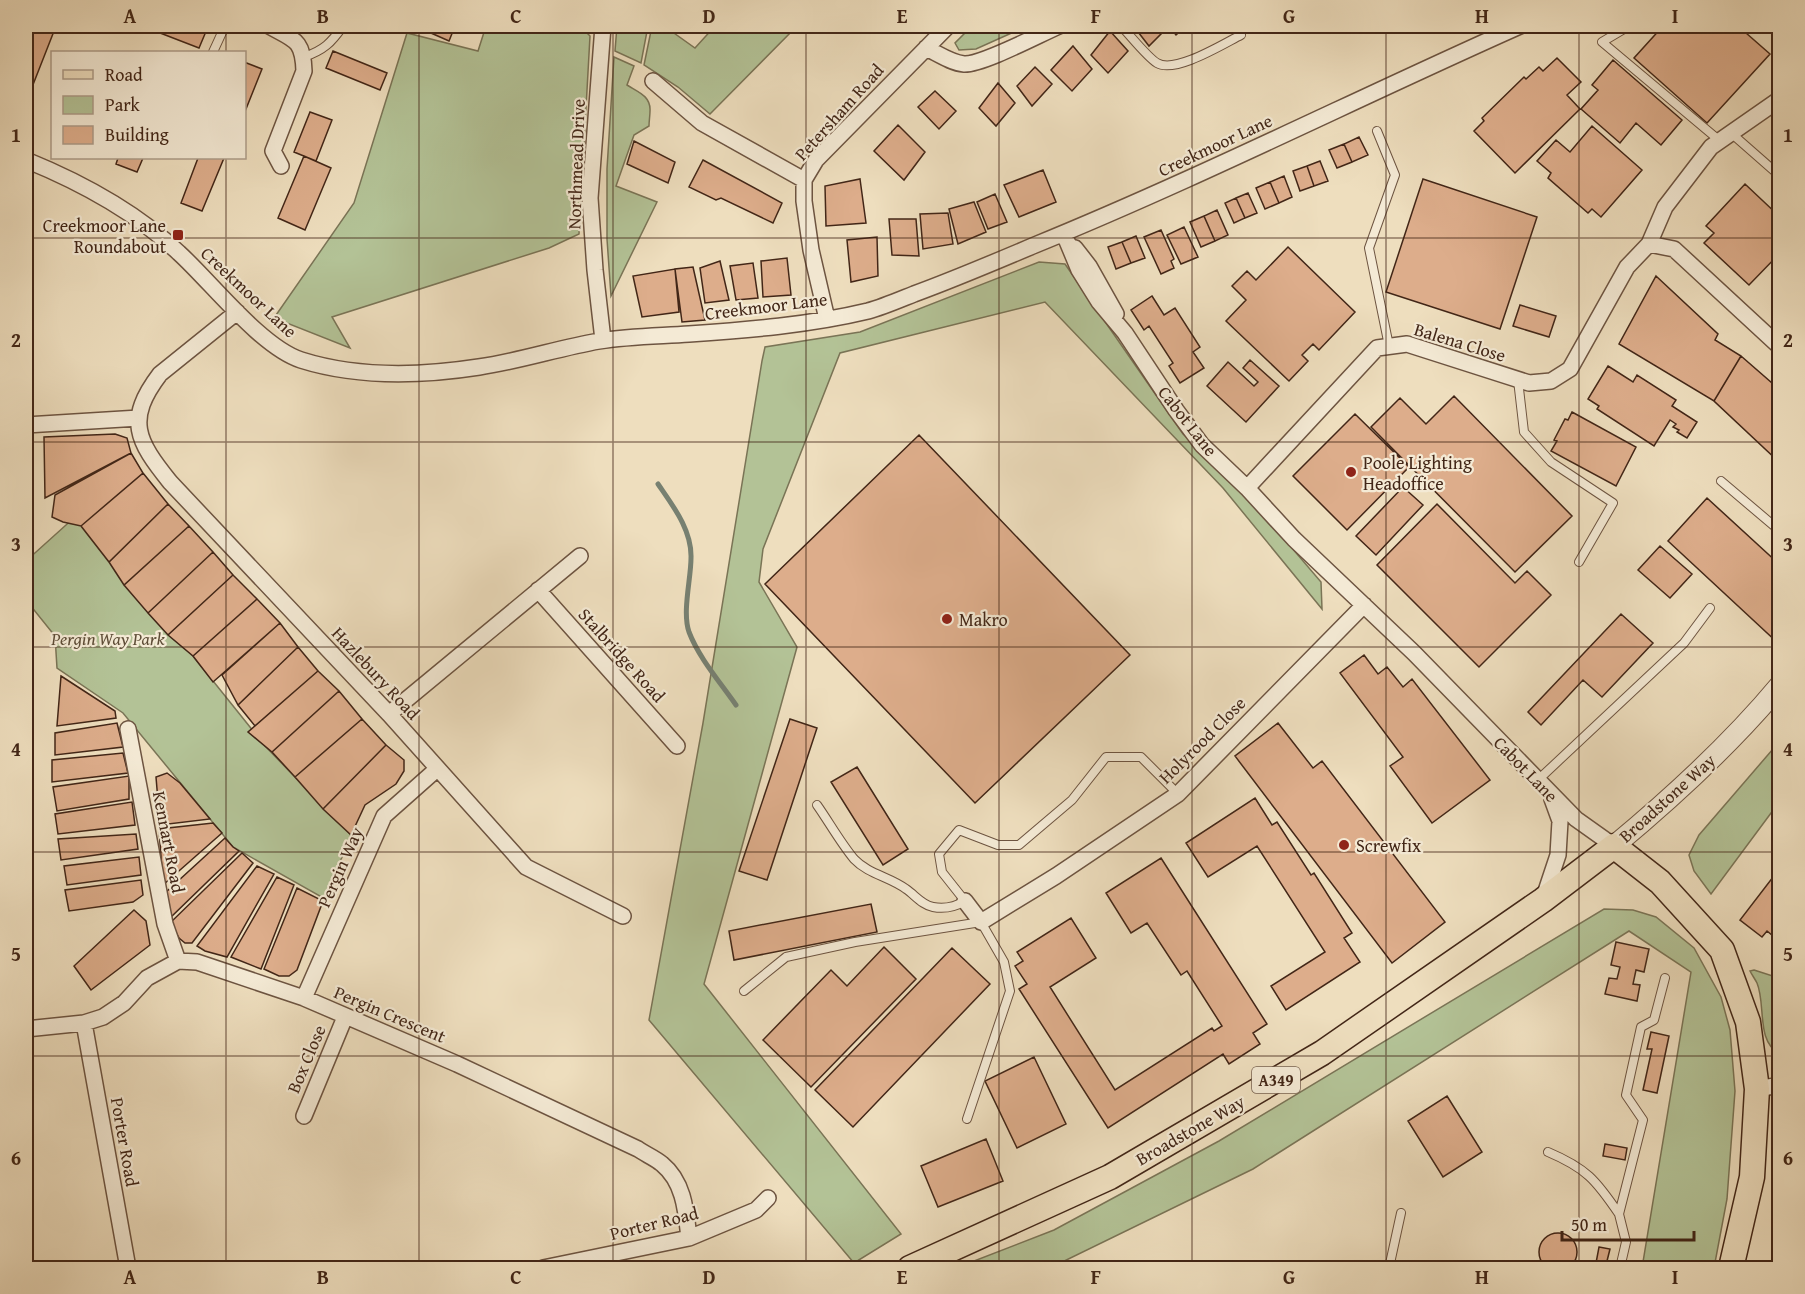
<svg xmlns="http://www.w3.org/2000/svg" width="1805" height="1294" viewBox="0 0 1805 1294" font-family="'Gentium Book Plus',serif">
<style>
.green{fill:#b3c296;stroke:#7a7456;stroke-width:1.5}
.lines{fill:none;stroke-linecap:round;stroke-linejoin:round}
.stream{stroke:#778071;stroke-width:5}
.building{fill:#ddad8b;stroke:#422617;stroke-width:1.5}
.service-casing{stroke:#6d5441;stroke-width:10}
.minor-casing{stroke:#6d5441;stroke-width:18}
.tertiary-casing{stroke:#6d5441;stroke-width:22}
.primary-casing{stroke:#422617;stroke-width:27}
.service{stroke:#f4ead5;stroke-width:8}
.minor{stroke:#f4ead5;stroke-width:15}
.tertiary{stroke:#f4ead5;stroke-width:20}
.primary{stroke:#eedebe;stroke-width:24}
.grid{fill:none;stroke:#422617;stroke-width:1.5;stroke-opacity:0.55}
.poi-dot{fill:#8f2418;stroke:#f4ead5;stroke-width:2}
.labels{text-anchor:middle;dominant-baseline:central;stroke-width:4.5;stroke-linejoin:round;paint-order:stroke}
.shield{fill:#f4ead5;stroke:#776150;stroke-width:1.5}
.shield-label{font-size:16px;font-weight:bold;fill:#422617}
.street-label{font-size:18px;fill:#422617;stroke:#f4ead5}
.poi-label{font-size:18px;fill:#422617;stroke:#f4ead5;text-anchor:start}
.park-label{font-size:18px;font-style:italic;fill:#5e4d37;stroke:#f4ead5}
.neatline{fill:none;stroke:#422617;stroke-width:2}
.grid-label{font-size:20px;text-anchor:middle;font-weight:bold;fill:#422617}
</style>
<rect width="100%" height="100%" fill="#eedebe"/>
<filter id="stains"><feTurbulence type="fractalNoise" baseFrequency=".00333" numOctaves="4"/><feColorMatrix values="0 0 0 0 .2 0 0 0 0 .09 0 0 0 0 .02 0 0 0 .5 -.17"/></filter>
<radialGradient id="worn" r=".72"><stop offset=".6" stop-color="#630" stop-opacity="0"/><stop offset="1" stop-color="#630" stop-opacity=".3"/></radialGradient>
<path class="green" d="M486,26H580L590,36L579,234L549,248L332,317L350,348L274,318L354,203L407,33L478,51Z
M617,26H648L641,63L615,51Z
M652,26H664L695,48L715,26H797L710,114L678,87L644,65Z
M972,26H1027L976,49L959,50L955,43Z
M614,57L634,66L627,85C638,92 651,96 650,111C650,116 649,121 649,126L634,135L616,186L657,202L611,296L607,239V169Z
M1039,262L1065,264L1183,434L1244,492L1321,582L1322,609L1223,488L1045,302L840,353L763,549L759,582L797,647L704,984L901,1234L854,1263L649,1020L703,723L762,361L765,347L860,332Z
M76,516L193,656L266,747L351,835L325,899L233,847L123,713L57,668L55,636L26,600V561Z
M1779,742V808L1774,809L1711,894L1694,871L1689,855L1699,835Z
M1604,909L1633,910L1656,917L1694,948L1721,997L1730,1030L1735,1091L1727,1199L1714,1268H1642L1691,972L1629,931L1253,1169L1050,1268H956L1054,1230L1219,1141Z
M1754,970L1779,978V1053C1756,1042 1766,1004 1757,983C1755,979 1752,975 1750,971Z"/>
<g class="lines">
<path class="stream" d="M658,484C673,506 692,530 691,558C691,579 682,612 689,632C699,658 720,682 736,705"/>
</g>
<path class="building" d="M35,26H56L27,100L26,49Z
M142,26H197L207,29L199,48Z
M434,26H455L449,41L431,33Z
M1137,26H1186L1176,35L1169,26L1149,46L1135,28Z
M1663,26H1738L1770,54L1707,123L1634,58Z
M1751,26H1771L1757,31Z
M1110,31L1128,51L1108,73L1091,55Z
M1073,46L1092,69L1072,91L1051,70Z
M333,51L387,73L380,90L326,68Z
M1557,58L1581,82L1567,95L1580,109L1515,173L1474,131L1484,121L1482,118L1524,77L1526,79L1539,67L1543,71Z
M1613,60L1682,120L1661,145L1636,123L1620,143L1581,109L1598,90L1592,85Z
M244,62L262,69L244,114Z
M1035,67L1052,84L1032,106L1017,86Z
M998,83L1015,103L996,126L979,108Z
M935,91L956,111L939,129L918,107Z
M310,112L332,120L316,161L294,152Z
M898,125L925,152L904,180L874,151Z
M1592,126L1642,170L1601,217L1592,209L1588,213L1548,178L1551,173L1537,161L1556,140L1570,152Z
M1359,137L1368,155L1352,162L1344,144Z
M634,141L675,162L668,183L627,164Z
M1344,144L1352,162L1337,168L1329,150Z
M304,156L331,168L305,230L278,218Z
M118,158H143L137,172L116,164Z
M198,158H224L202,211L181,203Z
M703,160L782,203L773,223L721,198L716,200L689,187Z
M1320,161L1328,181L1314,186L1307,166Z
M1307,166L1314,186L1300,191L1293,171Z
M1043,170L1056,202L1019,217L1004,185Z
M1284,176L1292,197L1279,203L1270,182Z
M860,179L866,223L826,226L825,186Z
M1423,179L1537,217L1500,329L1386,292Z
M1270,182L1279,203L1265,209L1256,188Z
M1745,184L1780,217V253L1749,285L1704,243L1714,233L1706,226Z
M1248,193L1257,213L1245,218L1236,198Z
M995,194L1007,222L988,229L977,202Z
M1236,198L1245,218L1234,223L1225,203Z
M974,202L986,232L958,244L949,209Z
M1217,210L1228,235L1215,241L1204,216Z
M948,213L953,244L923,249L920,214Z
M1204,216L1215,241L1201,247L1190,222Z
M889,219H916L919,256L892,255Z
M1184,227L1198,257L1181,264L1167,235Z
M1161,230L1174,259L1171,261L1174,268L1161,274L1144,237Z
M1136,236L1145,258L1131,263L1122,242Z
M877,237L878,276L851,282L847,240Z
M1122,242L1131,263L1116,269L1108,247Z
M1288,247L1355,312L1319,350L1313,344L1302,355L1308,361L1289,381L1226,321L1246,300L1232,286L1247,271L1256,280Z
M787,258L791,295L763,297L761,261Z
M720,261L729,300L705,303L700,268Z
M753,263L758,298L736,300L730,266Z
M693,267L705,320L682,322L675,269Z
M675,269L679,312L642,317L633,276Z
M1656,276L1718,334L1715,340L1741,356L1714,401L1619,344Z
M1152,296L1164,315L1175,308L1200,347L1193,352L1204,368L1180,383L1169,366L1173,363L1149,326L1144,330L1131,310Z
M1520,305L1556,316L1549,337L1513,326Z
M1741,356L1780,390V463L1714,401Z
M1250,360L1279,386L1246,422L1207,386L1228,362L1254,386L1258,382L1243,368Z
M1608,366L1633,382L1637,375L1676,400L1672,406L1697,422L1687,438L1677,432L1679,430L1673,427L1676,424L1670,420L1654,446L1597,409L1599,406L1588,399Z
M1454,396L1572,516L1515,572L1371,427L1400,398L1426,424Z
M1572,412L1636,447L1616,486L1551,451L1557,441L1554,440L1565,419L1568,420Z
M1355,414L1409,467L1347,530L1293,476Z
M115,434L127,438L131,453L45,498L44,437Z
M919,435L1130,655L975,803L765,584Z
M131,453L143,473L81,526L63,522L52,517L55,495Z
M143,473L168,504L109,562L81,526Z
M1403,487L1423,505L1376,555L1356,536Z
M1707,498L1780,565V645L1668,541Z
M168,504L189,526L124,585L109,562Z
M1437,504L1515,583L1527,571L1551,595L1479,667L1377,565Z
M189,526L213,552L148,613L124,585Z
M1660,546L1692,574L1670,598L1638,570Z
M213,552L233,575L168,635L148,613Z
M233,575L257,599L193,656L168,635Z
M257,599L280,623L213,682L193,656Z
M1621,614L1653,643L1602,697L1583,680L1541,725L1528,712Z
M280,623L298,647L238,705L222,675Z
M298,647L318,671L255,726L238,705Z
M1364,655L1378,674L1387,667L1403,687L1412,679L1490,780L1432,823L1390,766L1403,757L1340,673Z
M318,671L339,691L272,752L248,732Z
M61,676L115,711L116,718L57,726Z
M339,691L362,719L295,777L272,752Z
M362,719L386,745L323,809L295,777Z
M790,719L817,728L767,880L739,871Z
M117,723L123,747L55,755V733Z
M1278,723L1313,768L1322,761L1445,922L1392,963L1235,756Z
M386,745L404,760V771L396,784L365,805L351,835L323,809Z
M123,753L128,773L52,782V760Z
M857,767L908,849L883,865L831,782Z
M167,773L180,783L210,819L160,825L156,777Z
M129,776V799L57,811L53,787Z
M1255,798L1272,825L1277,822L1311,875L1314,873L1352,933L1344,938L1360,962L1286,1010L1271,986L1325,952L1257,846L1208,877L1186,843Z
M132,802L135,825L58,834L55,814Z
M213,823L222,833L163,885L159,829Z
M136,834L138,849L61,860L58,839Z
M225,838L233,847L239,851L170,918L165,893Z
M242,853L253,863L192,943H185L179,938L170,923Z
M139,857L141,875L67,885L64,866Z
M1161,858L1267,1024L1253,1033L1260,1044L1229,1064L1223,1054L1108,1128L1019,989L1027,984L1015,966L1023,961L1017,952L1071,918L1096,958L1050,987L1115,1090L1212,1028L1214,1031L1222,1026L1187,971L1181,975L1147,923L1131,933L1106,893Z
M257,866L274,874L227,957L205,951L197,946Z
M1780,868V939L1778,940L1767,931L1762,937L1740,920Z
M277,877L294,885L261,969L231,957Z
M141,880L143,895L133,902L69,911L65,890Z
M297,888L323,901L297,970L289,976H279L264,969Z
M871,904L877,932L734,960L729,931Z
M134,910L146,921L150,945L91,990L74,966Z
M1616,942L1649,949L1644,972L1636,970L1633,984L1640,985L1637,1001L1605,994L1609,978L1617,979L1620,967L1611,965Z
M884,947L916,979L811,1087L763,1040L831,970L847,986Z
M952,948L990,984L853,1127L815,1090Z
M1651,1032L1669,1036L1657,1093L1643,1090L1652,1049H1647Z
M1034,1057L1066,1124L1017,1148L985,1081Z
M1447,1096L1482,1152L1443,1177L1408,1121Z
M986,1139L1003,1181L938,1207L921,1166Z
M1605,1144L1627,1148L1625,1160L1603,1156Z
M1539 1252a19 19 0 1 1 38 0a19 19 0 1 1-38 0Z
M1599,1247L1610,1249L1606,1265L1596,1263Z"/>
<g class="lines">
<g class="service-casing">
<path id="service" d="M1121,26C1130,35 1147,57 1157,63C1175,74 1223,44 1241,35
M1629,26L1602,42L1720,141
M213,52L225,26
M304,57C324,50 331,43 343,26
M1377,131L1395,175L1369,248L1389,346
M1731,133L1780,176
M1518,380L1524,432L1551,462L1613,503L1579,562
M1721,481L1780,531
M1539,779L1684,643L1710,608
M817,805C829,822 840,842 854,859C868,874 890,877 906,889C915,895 922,905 933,907C944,909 955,907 965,901L942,872L939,854L959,830L998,845H1019L1072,800L1106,757H1141L1178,794
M744,991L786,957L855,942L981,922L1004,962L1010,991L967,1119
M1548,1152C1586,1168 1596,1180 1619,1214
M1389,1268L1401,1213
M1620,1268L1626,1242L1619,1214L1643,1120L1626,1095L1641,1027L1654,1020L1665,978"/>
</g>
<g class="minor-casing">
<path id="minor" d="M269,26C294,40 303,39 304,71L273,151L281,166
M926,48C937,53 951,63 964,64C982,65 1040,34 1059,26
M653,81L702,123L804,180
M26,160C80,182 136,212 179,253C211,282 261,347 301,360C358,378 421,376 479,367C520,361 559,348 599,341C629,336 660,336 689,334C748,330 810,325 868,311C883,307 899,300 914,294C955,279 995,262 1035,245C1199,178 1358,98 1520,26
M1064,234L1079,270L1099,302L1125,333L1176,410L1202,445L1247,488L1294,539L1414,653L1576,819L1614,846
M1649,244L1674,249L1780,347
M1075,248L1089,266L1116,314
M237,312L160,374C125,420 137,441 170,482L389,714L526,867L623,916
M827,319L811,250L804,201V180L816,160L948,26
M603,340L595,270L590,198L603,26
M26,425L139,418
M1247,488L1377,348L1407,344L1529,383L1551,381L1570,369L1627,267L1649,244L1665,207L1711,147L1780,99
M538,590L677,746
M389,714L580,556
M128,729L165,924L178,961
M1543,900L1558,855L1560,821L1552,799
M965,901L981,922L1056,876L1178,794L1364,605
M304,998L384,816L437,769
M84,1023L128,1268
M26,1029L84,1023L103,1017L124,1003L147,978L178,961L197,962L304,998L457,1064L638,1149C645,1154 655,1158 662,1164C684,1182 686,1211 689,1238
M1757,1089L1780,1085
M304,1116L345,1017
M543,1268L689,1238L756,1210L768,1198"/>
</g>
<g class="tertiary-casing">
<path id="tertiary" d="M1614,846C1673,797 1731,744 1780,685"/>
</g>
<g class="primary-casing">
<path id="primary" d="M910,1268L1110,1177L1322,1053L1543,900L1614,846L1660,882L1722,950L1748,1022L1757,1089L1752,1177L1731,1268"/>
</g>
<use href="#service" class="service"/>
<use href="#minor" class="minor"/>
<use href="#tertiary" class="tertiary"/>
<use href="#primary" class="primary"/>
</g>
<path class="grid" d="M226,26V52M419,26V1268M613,26V1268M806,26V1268M999,26V1268M1192,26V1268M1386,26V1268M1579,26V1268M226,158V1268M26,238H1780M26,442H1780M26,647H1780M26,852H1780M26,1056H1780"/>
<g class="poi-dot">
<rect x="172" y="229" width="12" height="12" rx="3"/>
<circle cx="1351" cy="472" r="6"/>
<circle cx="947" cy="619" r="6"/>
<circle cx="1344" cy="845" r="6"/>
</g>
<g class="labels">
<rect class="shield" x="1252" y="1067" width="48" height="26" rx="4.5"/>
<g class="shield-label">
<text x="1276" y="1080">A349</text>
</g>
<g class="street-label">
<text transform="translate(839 112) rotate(-48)">Petersham Road</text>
<text transform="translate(1215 145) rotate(-25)">Creekmoor Lane</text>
<text transform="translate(576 164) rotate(-88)">Northmead Drive</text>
<text transform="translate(249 292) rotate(43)">Creekmoor Lane</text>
<text transform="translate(766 306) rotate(-7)">Creekmoor Lane</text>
<text transform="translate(1460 342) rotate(17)">Balena Close</text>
<text transform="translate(1188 421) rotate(52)">Cabot Lane</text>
<text transform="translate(622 655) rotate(48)">Stalbridge Road</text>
<text transform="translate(376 673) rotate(47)">Hazlebury Road</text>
<text transform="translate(1202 740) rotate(-45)">Holyrood Close</text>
<text transform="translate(1526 769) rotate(46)">Cabot Lane</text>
<text transform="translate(1667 798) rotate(-42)">Broadstone Way</text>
<text transform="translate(169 842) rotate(79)">Kennart Road</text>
<text transform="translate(340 867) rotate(-66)">Pergin Way</text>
<text transform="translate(390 1014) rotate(23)">Pergin Crescent</text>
<text transform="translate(306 1059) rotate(-67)">Box Close</text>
<text transform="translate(1190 1130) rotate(-30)">Broadstone Way</text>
<text transform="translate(125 1142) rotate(80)">Porter Road</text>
<text transform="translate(654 1223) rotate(-14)">Porter Road</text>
</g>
<g class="poi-label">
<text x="166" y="225" text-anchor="end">Creekmoor Lane<tspan x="166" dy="21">Roundabout</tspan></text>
<text x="1363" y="462">Poole Lighting<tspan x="1363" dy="21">Headoffice</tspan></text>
<text x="959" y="619">Makro</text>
<text x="1356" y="845">Screwfix</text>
</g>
<g class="park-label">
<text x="108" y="638">Pergin Way Park</text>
</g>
</g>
<rect width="1805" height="1294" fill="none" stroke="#eedebe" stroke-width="66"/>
<rect x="51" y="51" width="195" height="108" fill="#f4ead5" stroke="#ad9c89" stroke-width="1.5"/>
<rect x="63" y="70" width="30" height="9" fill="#eedebe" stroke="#ad9c89" stroke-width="1.5"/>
<text x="105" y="81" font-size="18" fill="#422617">Road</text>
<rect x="63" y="96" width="30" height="18" fill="#b3c296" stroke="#ad9c89" stroke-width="1.5"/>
<text x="105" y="111" font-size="18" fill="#422617">Park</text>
<rect x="63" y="126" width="30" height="18" fill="#ddad8b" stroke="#ad9c89" stroke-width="1.5"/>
<text x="105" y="141" font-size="18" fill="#422617">Building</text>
<path d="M1562 1231v9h132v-9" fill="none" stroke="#422617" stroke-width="3"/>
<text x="1571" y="1231" font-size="18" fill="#422617" stroke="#f4ead5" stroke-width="4.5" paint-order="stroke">50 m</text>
<rect x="33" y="33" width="1739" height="1228" class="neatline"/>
<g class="grid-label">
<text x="130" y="23">A</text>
<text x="323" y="23">B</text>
<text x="516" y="23">C</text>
<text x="709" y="23">D</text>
<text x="902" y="23">E</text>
<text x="1096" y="23">F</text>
<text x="1289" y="23">G</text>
<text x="1482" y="23">H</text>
<text x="1675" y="23">I</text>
<text x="16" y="142">1</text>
<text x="1788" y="142">1</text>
<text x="16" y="347">2</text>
<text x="1788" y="347">2</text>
<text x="16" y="551">3</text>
<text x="1788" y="551">3</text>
<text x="16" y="756">4</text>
<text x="1788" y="756">4</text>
<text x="16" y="961">5</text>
<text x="1788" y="961">5</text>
<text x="16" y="1165">6</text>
<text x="1788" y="1165">6</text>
<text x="130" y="1284">A</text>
<text x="323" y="1284">B</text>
<text x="516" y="1284">C</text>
<text x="709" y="1284">D</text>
<text x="902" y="1284">E</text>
<text x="1096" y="1284">F</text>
<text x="1289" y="1284">G</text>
<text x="1482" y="1284">H</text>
<text x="1675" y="1284">I</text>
</g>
<rect width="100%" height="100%" filter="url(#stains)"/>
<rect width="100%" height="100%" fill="url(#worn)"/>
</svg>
